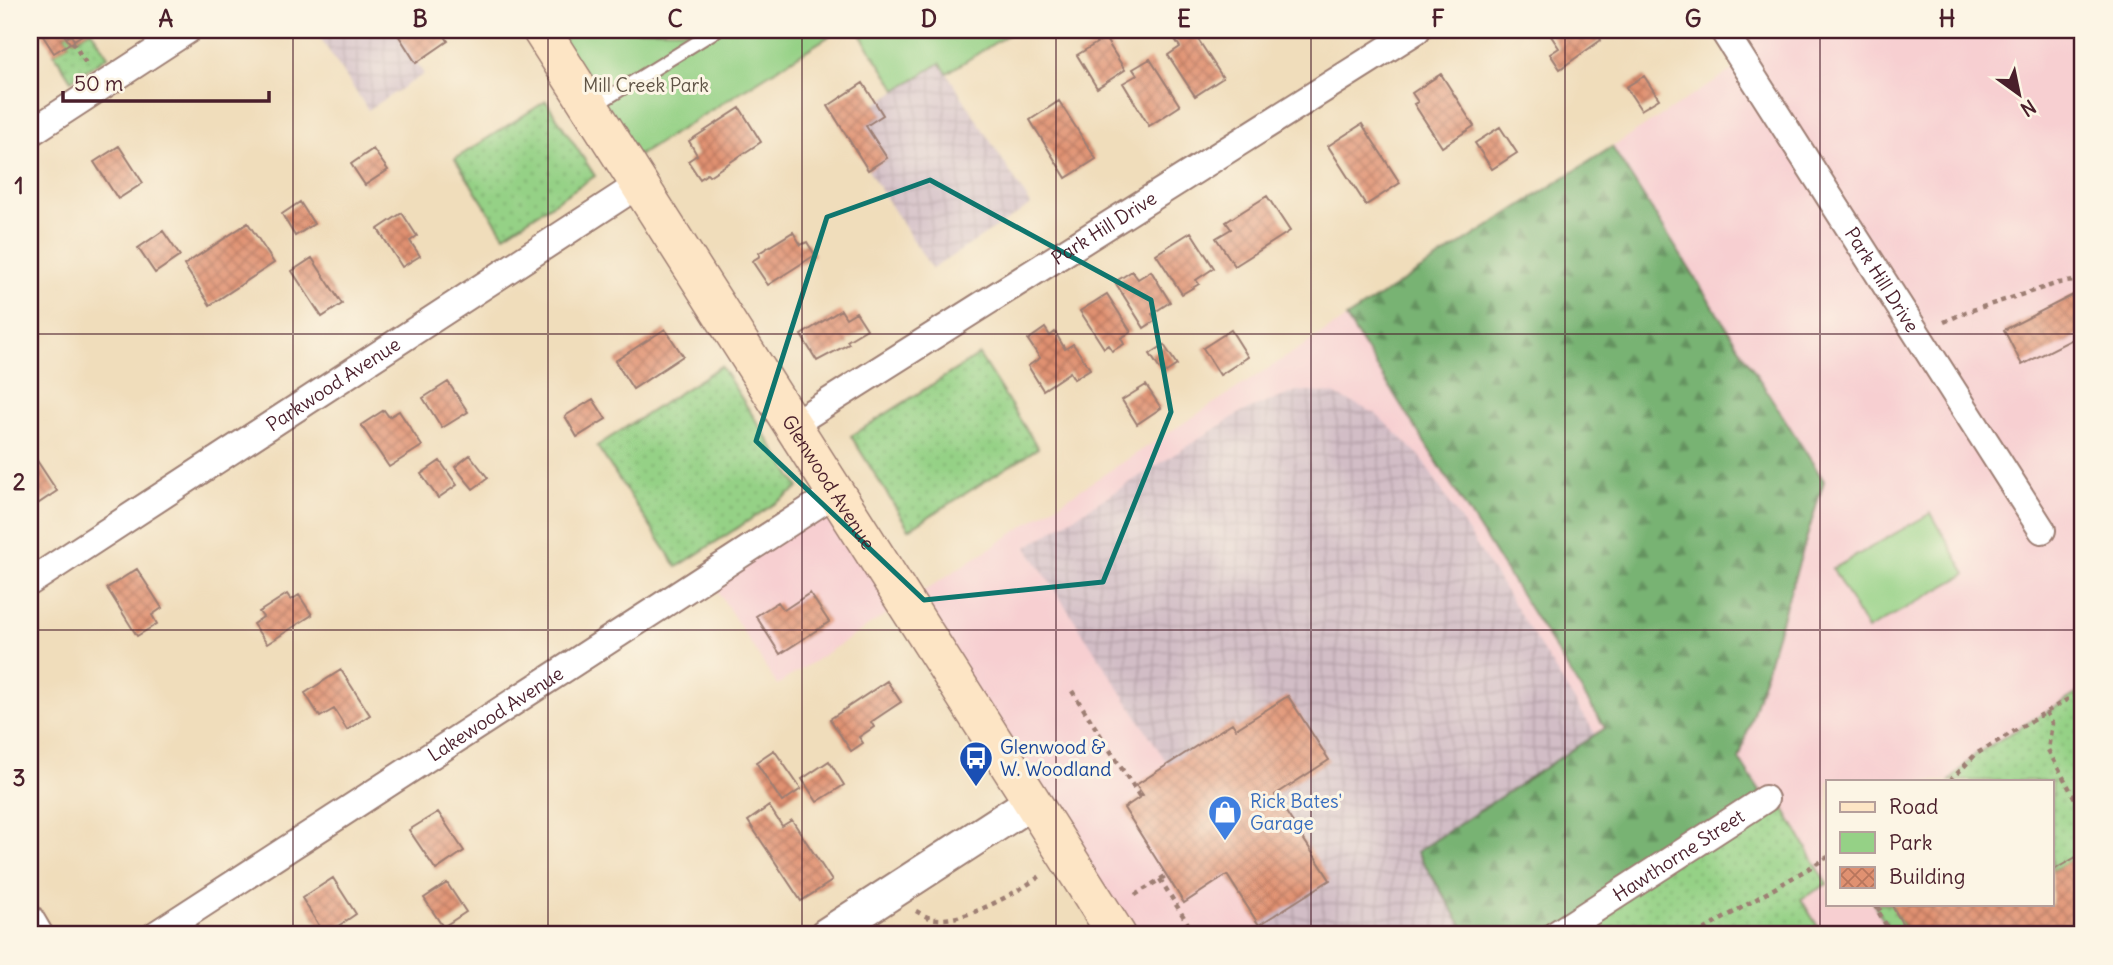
<svg xmlns="http://www.w3.org/2000/svg" width="2113" height="965" viewBox="0 0 2113 965" font-family="Delius,sans-serif">
<style>
.built{fill:#f7cfd1;fill-rule:evenodd}
.industrial{fill:url(#industrial-grid)}
.grass{fill:url(#grass-dots);stroke:#707858;stroke-width:2}
.forest{fill:url(#forest-firs);stroke:#61694f;stroke-width:2}
.green{fill:#95d186;stroke:#707858;stroke-width:2}
.building{fill:url(#building-cross-hatch)}
.lines{fill:none;stroke-linecap:round;stroke-linejoin:round}
.service-casing{stroke:#9d7e73;stroke-width:16}
.minor-casing{stroke:#9d7e73;stroke-width:30}
.tertiary-casing{stroke:#9d7e73;stroke-width:37}
.secondary-casing{stroke:#9d7e73;stroke-width:40}
.path{stroke:#9d7e73;stroke-width:4.5;stroke-dasharray:5 5;stroke-linecap:butt}
.service{stroke:#fff;stroke-width:12}
.minor{stroke:#fff;stroke-width:26}
.tertiary{stroke:#fff;stroke-width:33}
.secondary{stroke:#fde5c5;stroke-width:37}
.marked{fill:none;stroke:#0f766e;stroke-width:5;stroke-linejoin:round}
.grid{fill:none;stroke:#4a1f2b;stroke-width:2;stroke-opacity:0.55}
.labels{text-anchor:middle;dominant-baseline:central;stroke-width:6;stroke-linejoin:round;paint-order:stroke}
.park-label{font-size:19px;fill:#605446;stroke:#fcf5e5}
.street-label{font-size:19px;fill:#4a1f2b;stroke:#fcf5e5}
.transit-label{font-size:19px;fill:#164399;stroke:#fcf5e5;text-anchor:start}
.shop-label{font-size:19px;fill:#366cbe;stroke:#fcf5e5;text-anchor:start}
.neatline{fill:none;stroke:#4a1f2b;stroke-width:2.5}
.grid-label{font-size:23px;text-anchor:middle;font-weight:bold;fill:#4a1f2b}
</style>
<defs>
<pattern id="industrial-grid" width="8" height="8" patternUnits="userSpaceOnUse" patternTransform="scale(1.75)"><rect width="8" height="8" fill="#d2bdc6"/><path d="M0 4h8M4 0v8" fill="none" stroke="#b6a2aa"/></pattern>
<pattern id="grass-dots" width="8" height="8" patternUnits="userSpaceOnUse" patternTransform="scale(1.75)"><rect width="8" height="8" fill="#95d186"/><path d="M2 2h.1M6 6h.1" fill="none" stroke="#82b374" stroke-width="1.8" stroke-linecap="round"/></pattern>
<pattern id="forest-firs" width="22" height="20" patternUnits="userSpaceOnUse" patternTransform="scale(1.75)"><rect width="22" height="20" fill="#78b373"/><path d="M5 1l3.5 6h-7zM16 11l3.5 6h-7z" fill="#64915f"/></pattern>
<pattern id="building-cross-hatch" width="8" height="8" patternUnits="userSpaceOnUse" patternTransform="scale(1.75)"><rect width="8" height="8" fill="#e09171"/><path d="M0 0l8 8M0 8l8-8" fill="none" stroke="#b8765d"/></pattern>
</defs>
<rect width="100%" height="100%" fill="#fcf5e5"/>
<filter id="ink" filterUnits="userSpaceOnUse"><feTurbulence type="fractalNoise" baseFrequency=".0143" numOctaves="2"/><feDisplacementMap in="SourceGraphic" scale="14" xChannelSelector="R" yChannelSelector="G"/><feConvolveMatrix kernelMatrix="1 2 1 2 8 2 1 2 1" color-interpolation-filters="sRGB"/></filter>
<filter id="wash" filterUnits="userSpaceOnUse"><feTurbulence type="fractalNoise" baseFrequency=".00686" numOctaves="4" result="noise"/><feDisplacementMap in="SourceGraphic" scale="28" xChannelSelector="R" yChannelSelector="G"/><feGaussianBlur stdDeviation="1.57" result="paint"/><feColorMatrix in="noise" values="0 0 0 0 0 0 0 0 0 0 0 0 0 0 0 0 0 1.4 0 .05"/><feComposite in="paint" operator="in"/></filter>
<g filter="url(#wash)">
<rect width="100%" height="100%" fill="#f0ddbb"/>
<path class="built" d="M1723,30H2083V935H1745L1739,759L1824,481L1612,147L1743,63ZM1828,781H2052V904H1828Z
M1346,318L1605,728L1417,852L1468,935H1117L904,603L777,685L708,576L835,493L905,603Z"/>
<path class="industrial" d="M315,30H395L424,74L368,110Z
M940,62L1031,205L932,269L868,170L886,157L866,126L876,104Z
M1297,391L1333,394L1375,413L1420,456L1596,735L1417,852L1468,935H1266L1259,925L1330,880L1275,795L1329,760L1236,729L1232,723L1168,764L1027,547L1240,413Z"/>
<path class="grass" d="M91,30L108,56L71,80L54,53L69,43L64,35L69,32L74,40Z
M546,101L595,176L504,235L455,159Z
M979,355L1038,448L909,529L851,436Z
M721,366L799,488L677,567L597,446Z
M2083,690V853L2052,871V781H1950L1976,754Z
M1775,793L1827,884L1801,899L1823,935H1555Z
M1874,904H1891L1909,935H1892Z"/>
<path class="forest" d="M1612,147L1824,481L1739,759L1765,799L1555,935H1468L1417,852L1605,728L1346,318Z"/>
<path class="green" d="M541,30H839L625,164Z
M857,30H1015L947,73L940,63L897,90Z
M1931,513L1966,574L1867,630L1833,569Z"/>
<g id="blocks">
<path class="building" d="M39,30H90L74,40L69,32L64,35L70,43L54,53Z
M395,30H441L448,41L416,63Z
M1187,30H1192L1223,78L1195,96L1168,55L1180,47L1174,38Z
M1547,30H1595L1601,40L1560,69L1550,54L1559,48Z
M1105,38L1125,70L1097,88L1077,55Z
M1150,59L1180,106L1149,126L1123,83L1137,75L1133,69Z
M1441,74L1474,126L1442,147L1414,104L1418,102L1412,93Z
M1644,76L1659,99L1641,110L1626,87Z
M863,83L883,115L866,126L887,158L868,170L828,106Z
M1059,101L1096,159L1066,178L1030,120Z
M740,108L761,142L709,176L707,174L700,179L688,161L697,155L689,141Z
M1362,124L1400,183L1366,205L1328,146Z
M1500,127L1517,153L1492,169L1475,143Z
M119,146L143,183L118,199L94,162Z
M373,149L388,170L365,185L351,164Z
M1267,196L1290,231L1235,266L1216,238L1231,229L1226,222Z
M300,202L314,224L295,236L282,214Z
M402,213L417,236L410,241L420,256L402,267L378,229Z
M248,223L274,263L210,305L184,265Z
M163,231L180,256L155,273L138,248Z
M793,232L801,245L807,242L815,255L768,285L752,261L760,256L759,253Z
M1191,232L1214,268L1196,280L1199,284L1182,294L1156,254Z
M312,258L342,304L322,317L292,271Z
M1132,271L1138,279L1151,271L1170,302L1152,314L1156,320L1144,328L1115,282Z
M2083,290V334L2022,365L2004,330Z
M1107,294L1131,332L1121,338L1124,344L1112,351L1108,345L1104,348L1080,311Z
M841,310L846,318L856,312L867,329L847,341L849,344L817,361L801,335Z
M1045,328L1050,336L1055,332L1065,349L1073,344L1090,369L1074,379L1070,372L1043,390L1028,366L1040,358L1028,340Z
M665,329L683,356L633,389L615,361Z
M1231,330L1248,357L1220,375L1203,348Z
M1164,345L1177,365L1163,374L1150,354Z
M448,382L468,412L442,428L423,398Z
M1146,385L1161,408L1137,424L1122,400Z
M593,399L606,419L577,437L565,416Z
M384,410L389,417L399,411L422,446L389,467L361,425Z
M30,450L57,491L36,505L30,495Z
M470,455L488,478L473,489L455,467Z
M440,461L457,485L438,498L421,474Z
M137,569L162,608L152,615L157,624L137,636L107,588Z
M810,593L829,622L780,654L756,616L778,602L784,610Z
M287,594L291,600L299,595L312,615L267,644L253,624L263,617L259,612Z
M341,670L370,715L347,730L334,709L320,717L305,693Z
M887,681L901,702L871,722L874,727L859,737L863,743L851,751L830,719Z
M1288,696L1329,760L1275,795L1330,880L1259,925L1227,875L1184,903L1124,808L1143,795L1136,785L1232,723L1236,729Z
M774,750L801,789L782,802L756,762Z
M829,761L844,785L817,802L802,779Z
M769,806L782,826L792,820L832,881L801,901L748,821Z
M438,812L464,851L436,870L409,830Z
M2083,853V935H1909L1891,904H2052V871Z
M333,878L356,914L325,935L302,898Z
M447,883L466,912L443,927L424,898Z"/>
</g>
</g>
<g filter="url(#ink)">
<use href="#blocks" fill-opacity="0" stroke="#9d7e73" stroke-width="2"/>
<g class="lines">
<g class="service-casing">
<path id="service" d="M594,106L717,30"/>
</g>
<g class="minor-casing">
<g id="minor">
<path id="s1" d="M1723,30L2042,530"/>
<path d="M30,133L188,30"/>
<path id="s2" d="M792,425L1417,30"/>
<path id="s3" d="M30,582L638,185"/>
<path d="M30,918L40,935"/>
<path id="s4" d="M155,935L835,493"/>
<path id="s5" d="M1555,935L1765,799"/>
</g>
</g>
<g class="tertiary-casing">
<path id="tertiary" d="M826,935L1031,802"/>
</g>
<g class="secondary-casing">
<g id="secondary">
<path id="s6" d="M541,30L1117,935"/>
</g>
</g>
<path class="path" d="M67,33L87,65
M1944,322L1966,312L2059,283L2074,281L2083,285
M1072,691L1140,797
M2046,712L2052,723L2048,750L2083,813
M1950,781L1976,754L2083,690
M1160,879L1195,935
M1135,895L1167,875
M1874,904L1892,935
M1877,910L1887,904
M916,911C920,913 926,917 931,918C961,926 1017,892 1042,875
M1704,930L1709,935
M1695,935L1828,857"/>
<use href="#service" class="service"/>
<use href="#minor" class="minor"/>
<use href="#tertiary" class="tertiary"/>
<use href="#secondary" class="secondary"/>
</g>
</g>
<path class="marked" d="M930,180L1151,300L1171,412L1103,582L924,600L756,441L827,217Z"/>
<path class="grid" d="M293,30V935M548,30V935M802,30V935M1056,30V935M1311,30V935M1565,30V935M1820,30V935M30,334H2083M30,630H2083"/>
<defs>
<g id="bus-pin" transform="scale(1.75)"><path d="M0 17L-7.5 6A9.5 9.5 0 1 1 7.5 6Z" fill="#1a4fb4" stroke="#fcf5e5"/><path d="M-5-6H5V4H4V6H2V4H-2V6H-4V4H-5ZM-3.5-4V0h7V-4ZM-3.5 1.2v1.5H-2V1.2ZM2 1.2v1.5H3.5V1.2Z" fill="#fff"/></g>
<g id="shop-pin" transform="scale(1.75)"><path d="M0 17L-7.5 6A9.5 9.5 0 1 1 7.5 6Z" fill="#3f7fe0" stroke="#fcf5e5"/><path d="M-5-2.5h2.3a2.7 3.5 0 0 1 5.4 0H5L5.5 6h-11ZM-1.5-2.5h3a1.5 2.3 0 0 0-3 0Z" fill="#fff"/></g>
</defs>
<g fill-rule="evenodd">
<use href="#bus-pin" x="976" y="758"/>
<use href="#shop-pin" x="1225" y="812"/>
</g>
<g class="labels">
<g class="park-label">
<text x="646" y="85">Mill Creek Park</text>
</g>
<g class="street-label">
<text stroke="none"><textPath href="#s2" startOffset="369">Park Hill Drive</textPath></text>
<text stroke="none"><textPath href="#s1" startOffset="296">Park Hill Drive</textPath></text>
<text stroke="none"><textPath href="#s3" startOffset="362">Parkwood Avenue</textPath></text>
<text stroke="none"><textPath href="#s6" startOffset="536">Glenwood Avenue</textPath></text>
<text stroke="none"><textPath href="#s4" startOffset="406">Lakewood Avenue</textPath></text>
<text stroke="none"><textPath href="#s5" startOffset="147">Hawthorne Street</textPath></text>
</g>
<g class="transit-label">
<text x="1000" y="747">Glenwood &amp;<tspan x="1000" dy="22">W. Woodland</tspan></text>
</g>
<g class="shop-label">
<text x="1250" y="801">Rick Bates'<tspan x="1250" dy="22">Garage</tspan></text>
</g>
</g>
<rect width="2113" height="965" fill="none" stroke="#fcf5e5" stroke-width="77"/>
<rect x="1826" y="780" width="228" height="126" fill="#fcf5e5" stroke="#b59f9b" stroke-width="2"/>
<rect x="1840" y="802" width="35" height="10" fill="#fde5c5" stroke="#b59f9b" stroke-width="2"/>
<text x="1889" y="814" font-size="21" fill="#4a1f2b">Road</text>
<rect x="1840" y="832" width="35" height="21" fill="#95d186" stroke="#b59f9b" stroke-width="2"/>
<text x="1889" y="850" font-size="21" fill="#4a1f2b">Park</text>
<rect x="1840" y="867" width="35" height="21" fill="url(#building-cross-hatch)" stroke="#b59f9b" stroke-width="2"/>
<text x="1889" y="884" font-size="21" fill="#4a1f2b">Building</text>
<g transform="translate(2019 94) rotate(147)" stroke="#fcf5e5" stroke-width="5" paint-order="stroke">
<path d="M0-5L12 26L0 18L-12 26Z" fill="#4a1f2b"/>
<text y="-10" font-size="19" font-weight="bold" text-anchor="middle" fill="#4a1f2b">N</text>
</g>
<path d="M63 91v10h206v-10" fill="none" stroke="#4a1f2b" stroke-width="3.5"/>
<text x="74" y="91" font-size="21" fill="#4a1f2b" stroke="#fcf5e5" stroke-width="5" paint-order="stroke">50 m</text>
<rect x="38" y="38" width="2036" height="888" class="neatline"/>
<g class="grid-label">
<text x="166" y="27">A</text>
<text x="420" y="27">B</text>
<text x="675" y="27">C</text>
<text x="929" y="27">D</text>
<text x="1184" y="27">E</text>
<text x="1438" y="27">F</text>
<text x="1693" y="27">G</text>
<text x="1947" y="27">H</text>
<text x="19" y="194">1</text>
<text x="19" y="490">2</text>
<text x="19" y="786">3</text>
</g>
</svg>
